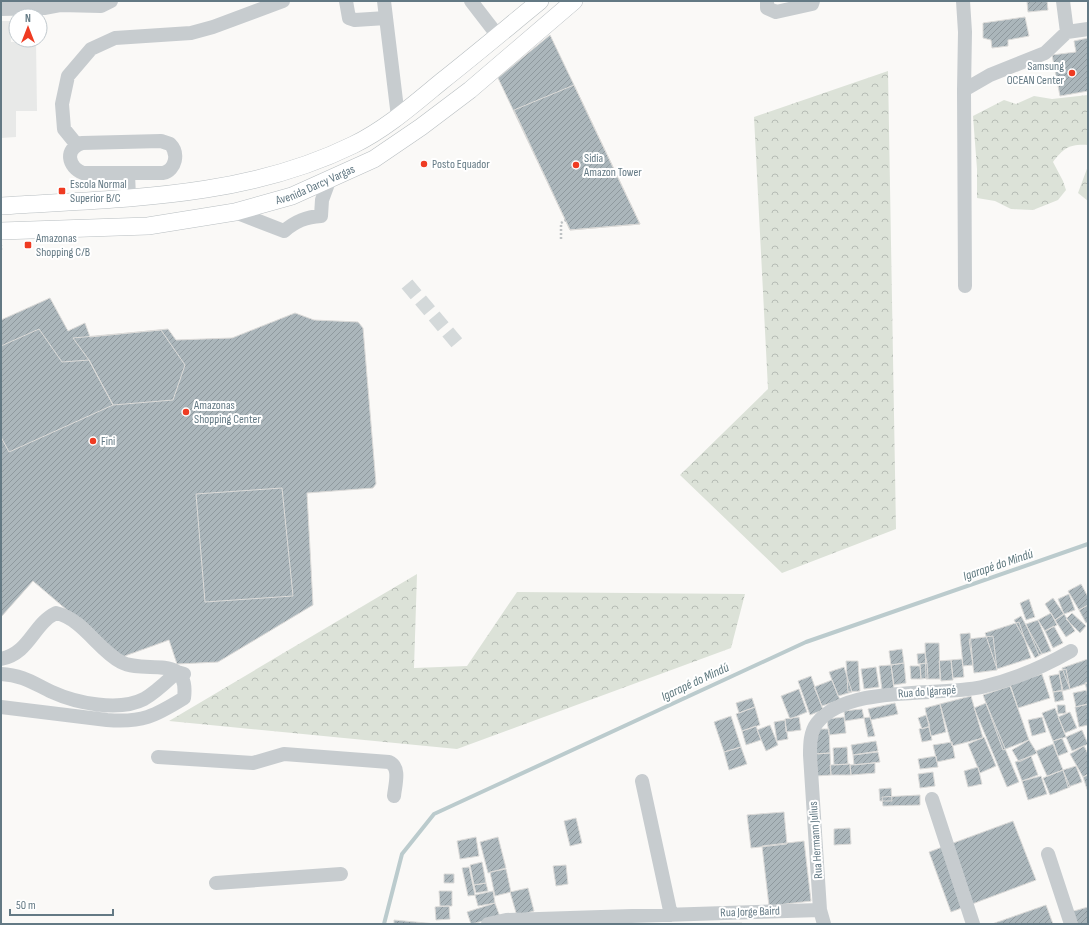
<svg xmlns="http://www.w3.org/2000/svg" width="1089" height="925" viewBox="0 0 1089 925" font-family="'Sofia Sans Condensed',sans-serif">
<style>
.built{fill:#e8e9e8}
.forest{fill:url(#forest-crowns)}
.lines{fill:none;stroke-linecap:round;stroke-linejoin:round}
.stream{stroke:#bbcbcd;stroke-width:4}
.building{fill:url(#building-hatch);stroke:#dcdbd9}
.minor-tunnel{stroke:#d4d9da;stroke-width:14;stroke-dasharray:14 7;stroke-linecap:butt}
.major-casing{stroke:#b8bec1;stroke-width:18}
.path{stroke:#bec2c4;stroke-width:2.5;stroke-dasharray:2 2;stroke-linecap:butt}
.minor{stroke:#c7cccf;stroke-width:14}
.major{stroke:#fff;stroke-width:17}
.poi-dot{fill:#ef3b22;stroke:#fff;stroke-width:1.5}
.labels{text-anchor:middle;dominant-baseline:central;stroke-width:4;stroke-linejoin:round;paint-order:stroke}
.poi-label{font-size:12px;fill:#637984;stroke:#fff;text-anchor:start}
.street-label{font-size:12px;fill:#637984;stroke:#fff}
.water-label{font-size:13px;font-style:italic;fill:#5e787e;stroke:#fff}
</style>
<defs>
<pattern id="forest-crowns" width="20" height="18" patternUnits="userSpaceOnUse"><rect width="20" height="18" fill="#dce2d8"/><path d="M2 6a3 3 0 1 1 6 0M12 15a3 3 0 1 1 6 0" fill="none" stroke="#b6bcb5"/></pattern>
<pattern id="building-hatch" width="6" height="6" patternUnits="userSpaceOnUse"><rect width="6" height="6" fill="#abb6bb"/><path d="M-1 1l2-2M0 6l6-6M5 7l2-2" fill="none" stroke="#8f999e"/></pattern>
</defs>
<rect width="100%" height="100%" fill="#faf9f7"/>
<path class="built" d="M1,21H10L11,42L36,41L37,111H16V137L1,138Z"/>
<path class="forest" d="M888,71L896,529L782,573L680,475L768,389L754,117Z
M1088,95V145C1069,144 1064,148 1053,162L1063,181L1066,190L1058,200L1033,210L1011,209L995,201L977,198V169L973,116L1004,100L1016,104L1034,96L1052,99Z
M1088,166V201L1078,193Z
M417,574L414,668L467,666L517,592L745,594L731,648L457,749L169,721Z"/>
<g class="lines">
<path class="stream" d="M384,924L402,854L434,814L806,642L1088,544"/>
</g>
<path class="building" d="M1034,1H1047L1048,10L1028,12L1027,2Z
M1025,17L1029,36L1008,40V46L992,48L991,40L983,38V23Z
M550,35L574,85L640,224L570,230L498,78Z
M1088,38V91L1060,96L1052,55L1076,52L1074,41Z
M574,85L640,224L570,230L514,110Z
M50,298L68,331L85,323L90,337L168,329L176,340L232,338L295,313L314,320L358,322L363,328L376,484L373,488L307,493L313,605L218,662L177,664L169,640L122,657L33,581L1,617V320Z
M39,329L62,362L89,360L113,405L9,452L1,437V346Z
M161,330L185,365L173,400L113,405L89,360L73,338Z
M282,488L293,596L205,602L196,494Z
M1081,584L1088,597V605L1079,610L1068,591Z
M1069,594L1075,610L1064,614L1058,599Z
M1053,598L1064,614L1055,620L1045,604Z
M1029,599L1035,617L1026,620L1020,603Z
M1088,605V622L1086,623L1079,610Z
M1051,613L1057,625L1045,631L1038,620Z
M1072,613L1086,626L1080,633L1066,619Z
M1064,614L1075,631L1066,637L1055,620Z
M1021,616L1042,654L1035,658L1014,620Z
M1038,620L1051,651L1039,655L1026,624Z
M1019,622L1031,658L997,669L985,633Z
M1054,626L1063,643L1053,648L1045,631Z
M970,633L973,665L963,666L960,634Z
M993,636L997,670L974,673L969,639Z
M925,643H939L940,679H926Z
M902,649L904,663L891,665L889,651Z
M925,653L927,663L918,664L917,654Z
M962,659L964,677L953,678L951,660Z
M1088,659V683L1070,689L1062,668Z
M951,660L953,680L941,681L939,661Z
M846,661H858L860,691L848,692Z
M904,663L906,683L894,685L891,665Z
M927,663L928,678L921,679L920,664Z
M891,665L894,689L882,690L879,666Z
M910,666H920L921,679H911Z
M844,667L852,692L838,696L829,672Z
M876,667L879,687L864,689L861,669Z
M1066,669L1070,689L1062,691L1059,671Z
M1042,674L1050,698L1018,708L1010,684Z
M1059,674L1063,690L1053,692L1049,676Z
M811,676L823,710L810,715L798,681Z
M832,680L840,700L822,706L814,687Z
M1088,682V694L1085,683Z
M1010,686L1029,740L1003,750L983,695Z
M799,689L807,712L790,719L781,696Z
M1087,690L1088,704L1076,707L1073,693Z
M1062,691L1064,700L1055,702L1053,692Z
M971,696L983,738L952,746L940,704Z
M752,698L755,707L739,713L736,703Z
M895,703L898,714L871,720L868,709Z
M986,703L1019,782L1007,787L974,708Z
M940,704L946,732L931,736L925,708Z
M1088,704V725L1079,727L1075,707Z
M1057,705H1065L1066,713L1058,714Z
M755,707L760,725L742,731L736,714Z
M1055,708L1066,737L1053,741L1042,713Z
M862,709L864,718L845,721L844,711Z
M1070,712L1077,728L1065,733L1058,717Z
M926,715L930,726L922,729L918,718Z
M731,716L741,747L724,752L714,722Z
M799,717L801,730L786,732L785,719Z
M844,717L846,733L829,735L827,719Z
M870,717L875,736L868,737L864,718Z
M1042,717L1046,732L1032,736L1028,720Z
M785,720L788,739L777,741L774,722Z
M770,725L778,745L766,751L757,730Z
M756,726L761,740L746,745L742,731Z
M929,727L932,740L922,742L919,729Z
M814,729H829L830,753L815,754Z
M1082,730L1088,744L1072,751L1066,737Z
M984,737L996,766L980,773L968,744Z
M1062,738L1068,752L1058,756L1053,741Z
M1029,740L1037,753L1019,762L1012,750Z
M876,741L878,751L853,755L851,745Z
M952,742L955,758L937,762L933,745Z
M1053,744L1063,770L1047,776L1036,751Z
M1084,746L1088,754V774L1083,777L1070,754Z
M741,747L747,764L729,770L724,752Z
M847,747L848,764L834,765L833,748Z
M878,752L880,762L854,765L853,755Z
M830,753L831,775L816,776L815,754Z
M936,756L938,767L920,769L918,759Z
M1031,756L1038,775L1022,781L1015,762Z
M875,763V773L851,775L850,765Z
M850,764L851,775H831L830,765Z
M1076,766L1082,782L1068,787L1063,770Z
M978,767L982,784L968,787L964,771Z
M1063,770L1070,787L1050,795L1043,778Z
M933,772L935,786L920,788L918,774Z
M1088,775V792L1083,777Z
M1041,776L1047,794L1028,800L1022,781Z
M891,788L892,801H880L879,789Z
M920,795V805L883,806L882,797Z
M784,812L787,844L751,848L747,815Z
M576,818L582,843L570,846L564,821Z
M1013,821L1036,880L951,912L929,852Z
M850,828L851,844L834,845V829Z
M476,837L479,856L460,859L457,841Z
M498,837L506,868L488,873L480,842Z
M804,841L811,901L769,906L762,846Z
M482,862L486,883L474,885L470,865Z
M566,865L568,884L556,886L553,866Z
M469,867L475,895L468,896L462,868Z
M506,869L511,892L495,896L490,872Z
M444,874H454V883H444Z
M486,883L488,891L476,893L474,885Z
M528,888L534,911L517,916L510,892Z
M439,891H452V906H440Z
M493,891L495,903L478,906L475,895Z
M495,903L500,917L471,924L467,912Z
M1046,905L1053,924H992Z
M449,906L450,919L436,920L435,907Z
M1088,907V924H1070L1067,913Z
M394,920L436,924H394Z
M720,923H742V924H720Z"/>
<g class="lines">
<path class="minor-tunnel" d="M407,284L457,343"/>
<g class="major-casing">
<g id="major">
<path d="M1,206C121,198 243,199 353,145C386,129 414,104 442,81C475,55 507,28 540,1"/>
<path id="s1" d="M1,231L148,226L235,212L292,196L374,159L421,127L470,90L574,1"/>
</g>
</g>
<path class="path" d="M561,239V223L566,220
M1,250V245"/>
<path class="minor" d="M346,1L349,18L355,20L386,18
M384,1L398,117
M471,1L498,36
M767,1V8L776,12L812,4L813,1
M963,1L965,32L964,90L965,286
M1063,1L1067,32
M60,5L101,6L111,1
M1,9L44,8L60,5V1
M964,90L990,75L1045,53L1067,32L1088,29
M161,141L170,144C179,153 176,170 163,173H83C68,167 64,149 82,143Z
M77,145L64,129L62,104L68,76L91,49L115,38L191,33L213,27L283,1
M128,173L129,198
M235,212L284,231C296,221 306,217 321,216L322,200L329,181
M1,659C30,653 33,624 56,613C83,619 98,650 121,662C145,675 190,652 184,698C155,716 142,723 107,720L1,707
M1,674C23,675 33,683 52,692C76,703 119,712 144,699C156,692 166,682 177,672L184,674
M158,757L253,763L284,754L389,762C401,767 395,785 394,796
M642,781L671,915
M932,799L973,924
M1048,854L1071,924
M216,883L341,874
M488,924L506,920L820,910
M824,924L820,910L810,755C810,745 810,732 817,723C848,684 936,697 982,687C1013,680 1043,667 1071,651"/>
<use href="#major" class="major"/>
</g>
<g class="poi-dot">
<circle cx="1072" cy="73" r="4"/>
<circle cx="424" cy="164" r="4"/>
<circle cx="576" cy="165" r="4"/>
<rect x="58" y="187" width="8" height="8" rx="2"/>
<rect x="24" y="241" width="8" height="8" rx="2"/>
<circle cx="186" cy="412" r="4"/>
<circle cx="93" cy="441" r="4"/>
</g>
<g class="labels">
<g class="poi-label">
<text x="1064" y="66" text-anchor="end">Samsung<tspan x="1064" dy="14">OCEAN Center</tspan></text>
<text x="584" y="158">Sidia<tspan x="584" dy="14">Amazon Tower</tspan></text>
<text x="432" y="164">Posto Equador</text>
<text x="70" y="184">Escola Normal<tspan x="70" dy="14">Superior B/C</tspan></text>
<text x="36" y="238">Amazonas<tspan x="36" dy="14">Shopping C/B</tspan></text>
<text x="194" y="405">Amazonas<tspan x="194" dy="14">Shopping Center</tspan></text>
<text x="101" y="441">Fini</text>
</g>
<g class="street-label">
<text stroke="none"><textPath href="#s1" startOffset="320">Avenida Darcy Vargas</textPath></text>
<text transform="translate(927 692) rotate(-4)">Rua do Igarapé</text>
<text transform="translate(816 840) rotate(-94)">Rua Hermann Julius</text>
<text transform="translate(750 912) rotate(-2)">Rua Jorge Baird</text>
</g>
<g class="water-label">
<text transform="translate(998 565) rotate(-19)">Igarapé do Mindú</text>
<text transform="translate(695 682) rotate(-25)">Igarapé do Mindú</text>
</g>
</g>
<rect width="1089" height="925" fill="none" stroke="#637984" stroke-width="4"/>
<g transform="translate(28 28)"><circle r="19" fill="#ffffff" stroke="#c1c9ce"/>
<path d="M0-3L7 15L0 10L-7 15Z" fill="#ef3b22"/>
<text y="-6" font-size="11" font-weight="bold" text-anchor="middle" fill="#637984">N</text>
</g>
<path d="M10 909v6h103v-6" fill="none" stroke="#637984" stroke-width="2"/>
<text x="16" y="909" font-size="12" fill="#637984" stroke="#ffffff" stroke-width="3" paint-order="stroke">50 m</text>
</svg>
